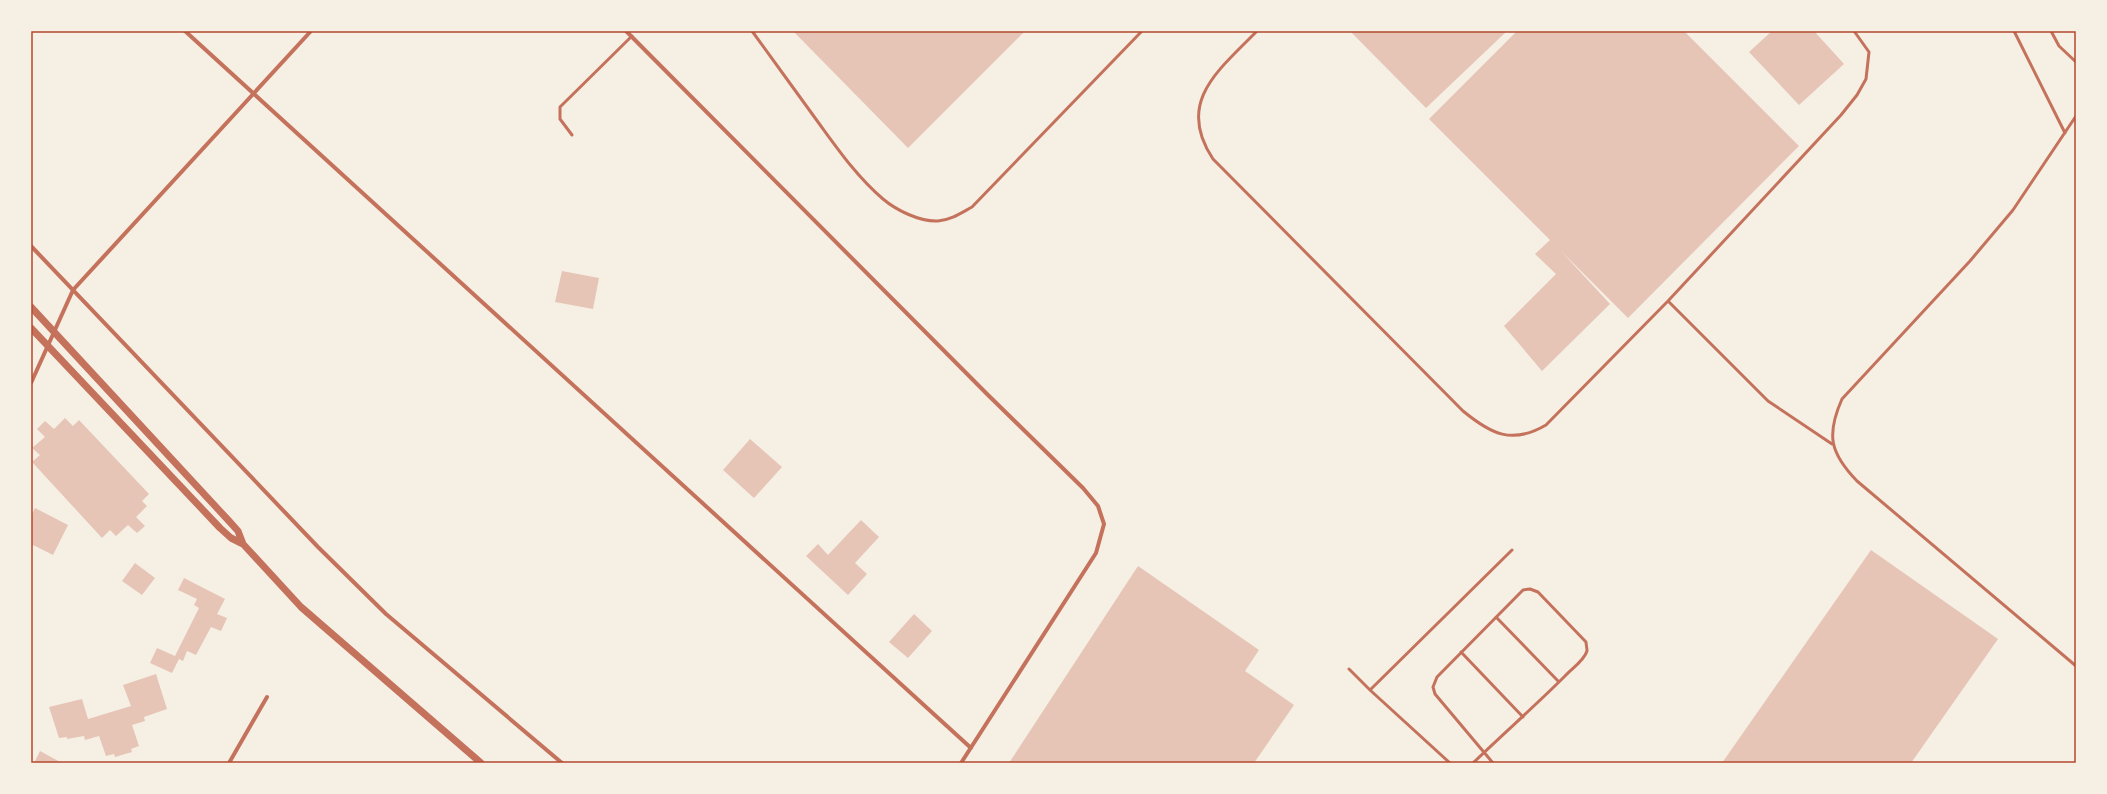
<svg xmlns="http://www.w3.org/2000/svg" width="2107" height="794" viewBox="0 0 2107 794" font-family="'DejaVu Sans',sans-serif">
<style>
.building{fill:#e6c5b7}
.lines{fill:none;stroke-linecap:round;stroke-linejoin:round}
.service{stroke:#c5725c;stroke-width:3}
.minor{stroke:#c5725c;stroke-width:4}
.tertiary{stroke:#c5725c;stroke-width:7}
.neatline{fill:none;stroke:#b5482f;stroke-width:1.5}
</style>
<rect width="100%" height="100%" fill="#f6efe4"/>
<path class="building" d="M793,31H1025L908,148Z
M1350,31H1507L1426,108Z
M1517,31H1684L1799,146L1628,318L1561,251L1610,304L1542,371L1504,326L1556,274L1535,254L1550,240L1429,119Z
M1772,31H1814L1844,64L1799,105L1749,52Z
M562,271L599,278L593,309L555,302Z
M65,418L73,426L79,420L149,494L142,501L147,506L136,517L145,526L137,533L128,525L116,536L110,530L102,538L32,462L40,455L32,448L45,437L37,429L45,421L54,429Z
M750,439L782,467L754,498L723,470Z
M35,508L68,525L53,555L33,545L31,548V516Z
M861,520L879,537L855,563L867,574L848,595L806,556L818,544L828,555Z
M1871,550L1998,639L1911,763H1722Z
M135,563L155,578L142,595L122,581Z
M1138,566L1259,650L1245,671L1294,705L1254,763H1009Z
M184,578L225,599L217,614L227,618L221,631L211,627L196,655L187,651L183,661L179,659L172,673L150,663L157,648L175,656L199,608L194,605L197,599L178,590Z
M914,614L932,631L908,658L889,642Z
M156,674L167,709L144,717L145,721L132,725L139,746L131,749L132,752L115,757L114,754L106,756L99,736L85,740L84,736L67,739V737L59,738L49,707L82,699L88,719L131,706L123,685Z
M40,751L62,763H34Z"/>
<g class="lines">
<path class="service" d="M752,31C774,61 796,92 818,122C837,148 857,177 883,199C896,210 920,222 938,221C951,220 961,213 972,207L1142,31
M1257,31C1219,70 1175,102 1213,159L1463,411C1491,434 1512,445 1546,425L1668,301L1841,115L1857,95L1866,79L1869,52L1854,31
M2014,31L2065,133
M2051,31L2059,46L2076,62
M2076,116L2013,210L1970,261L1842,399C1826,435 1830,453 1857,481L2076,666
M572,135L560,119V107L632,36
M1668,301L1768,401L1832,444
M1496,617L1559,682
M1461,652L1523,717
M1349,669L1370,690L1512,550
M1370,690L1450,763
M1473,763C1503,734 1535,706 1565,676C1571,669 1584,661 1587,651C1587,648 1586,644 1586,642L1538,592L1530,589L1523,590L1437,677L1433,687L1435,694L1493,763"/>
<path class="minor" d="M185,31L971,748
M626,31L988,395L1083,488L1098,506L1104,524L1096,553L961,763
M31,246L318,547L386,614L562,763
M31,383L73,290L311,31
M229,763L267,697"/>
<path class="tertiary" d="M31,307L229,521L238,531L243,544
M31,328L220,528L231,538L243,544L301,607L481,763"/>
</g>
<rect width="2107" height="794" fill="none" stroke="#f6efe4" stroke-width="64"/>
<rect x="32" y="32" width="2043" height="730" class="neatline"/>
</svg>
